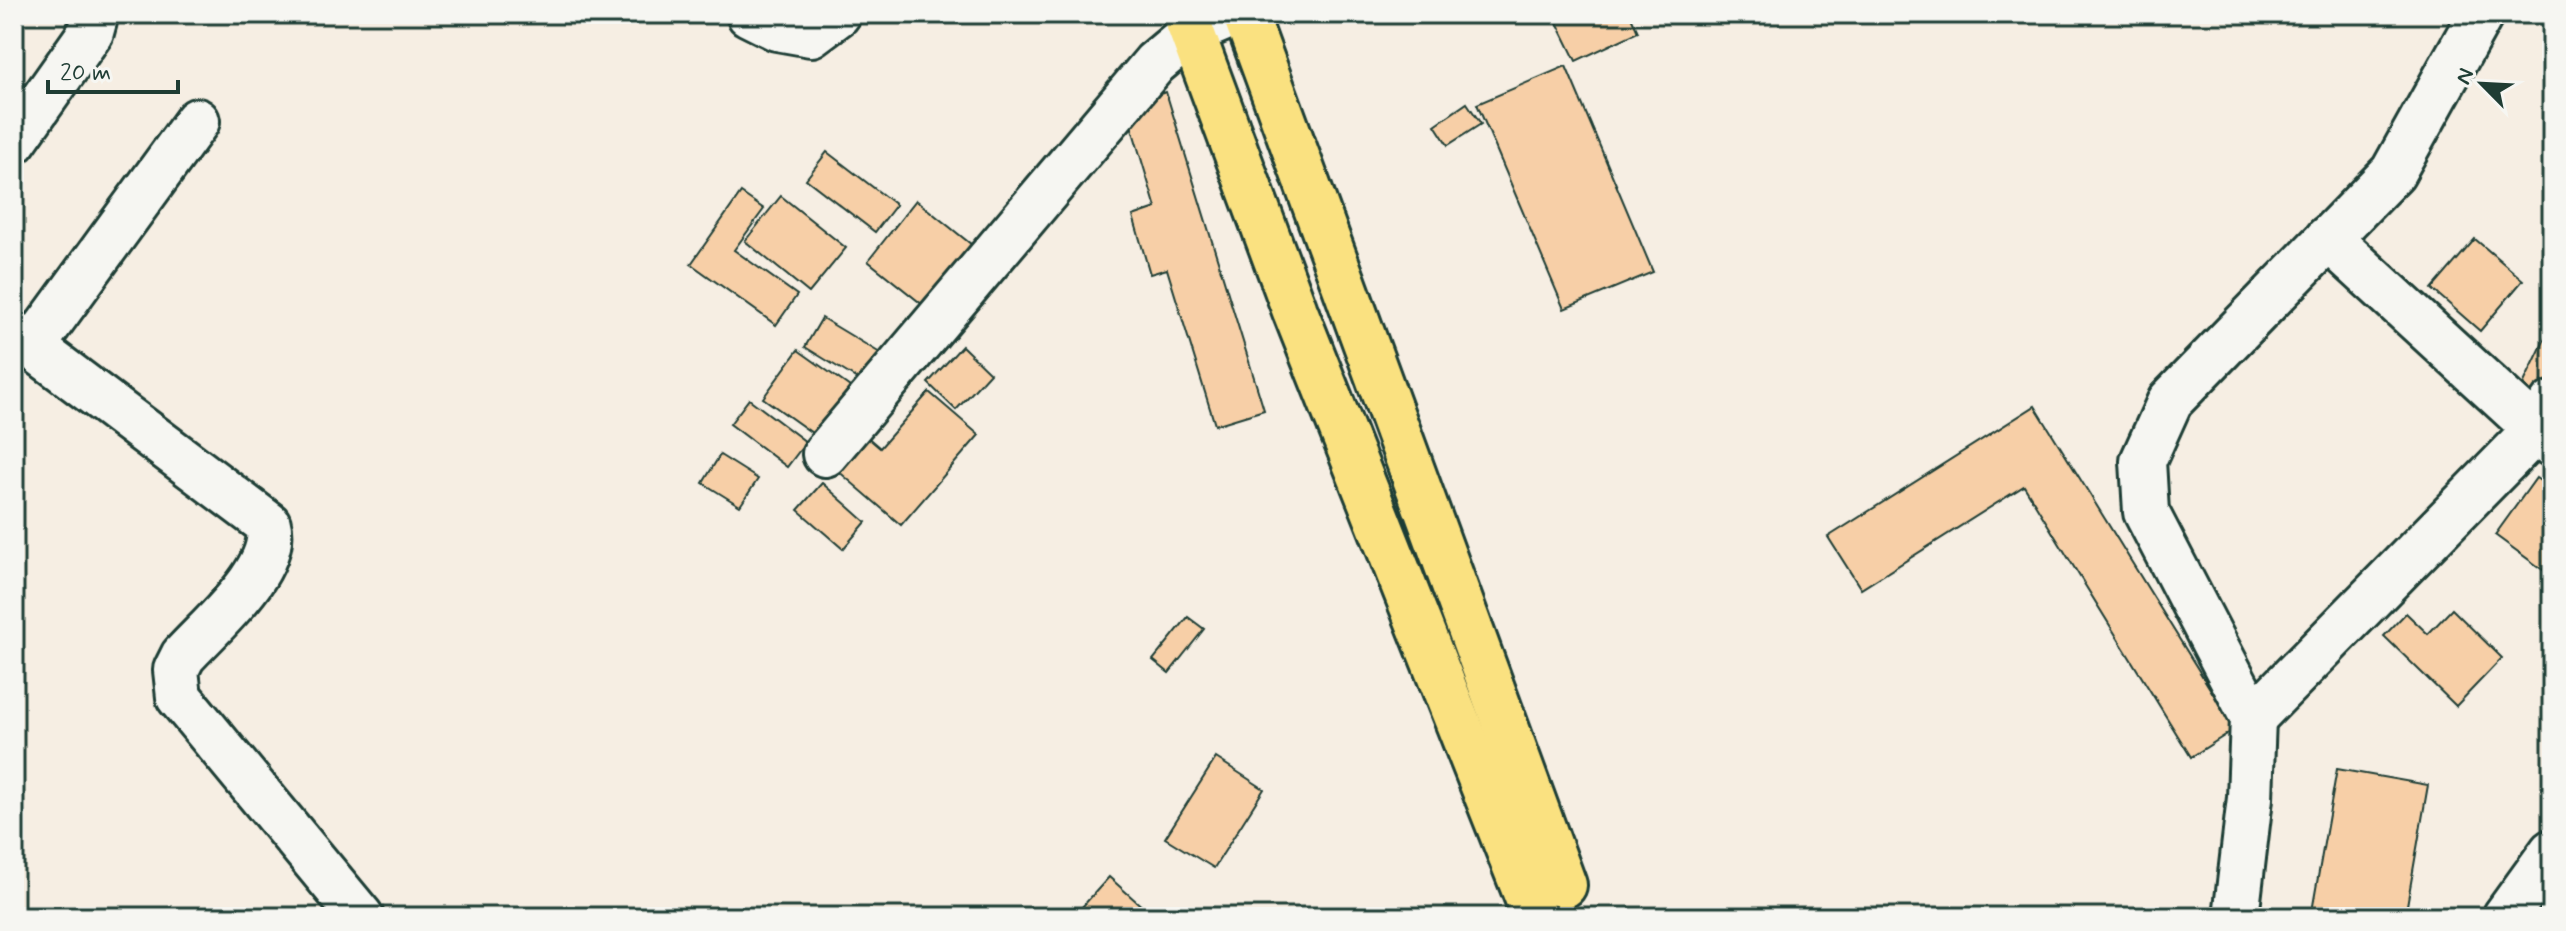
<svg xmlns="http://www.w3.org/2000/svg" width="2566" height="931" viewBox="0 0 2566 931" font-family="Mynerve,sans-serif">
<rect width="100%" height="100%" fill="#f6eee3"/>
<filter id="ink" filterUnits="userSpaceOnUse"><feTurbulence type="fractalNoise" baseFrequency=".0125" numOctaves="2"/><feDisplacementMap in="SourceGraphic" scale="16" xChannelSelector="R" yChannelSelector="G"/><feConvolveMatrix kernelMatrix="1 2 1 2 8 2 1 2 1" color-interpolation-filters="sRGB"/></filter>
<g filter="url(#ink)">
<g fill="#f7cfa7" stroke="#1f3d34" stroke-width="2">
<path d="M1553,14H1630L1638,32L1576,61Z"/>
<path d="M1566,66L1653,272L1564,309L1477,104Z"/>
<path d="M1166,92L1264,410L1215,425L1167,269L1150,274L1133,216L1156,208L1125,105Z"/>
<path d="M1467,103L1481,124L1448,145L1435,125Z"/>
<path d="M827,152L896,205L875,232L806,179Z"/>
<path d="M741,193L764,209L734,250L797,295L776,325L691,264Z"/>
<path d="M781,196L846,248L809,293L745,241Z"/>
<path d="M916,200L972,245L923,305L868,261Z"/>
<path d="M2475,239L2523,280L2480,331L2432,289Z"/>
<path d="M822,318L880,353L862,382L805,347Z"/>
<path d="M2552,324V387L2545,400L2521,389Z"/>
<path d="M962,346L990,373L956,410L928,383Z"/>
<path d="M798,350L850,387L815,435L763,398Z"/>
<path d="M929,392L979,435L901,525L837,470L866,436L880,448Z"/>
<path d="M749,399L806,442L787,467L730,424Z"/>
<path d="M2035,406L2235,729L2191,757L2024,486L1861,589L1828,537Z"/>
<path d="M720,455L758,479L740,506L703,483Z"/>
<path d="M2536,478L2552,489V557L2543,570L2495,535Z"/>
<path d="M822,483L866,522L843,549L798,510Z"/>
<path d="M2452,609L2502,658L2456,706L2384,636L2406,613L2428,634Z"/>
<path d="M1188,617L1204,629L1169,673L1153,660Z"/>
<path d="M1216,758L1264,789L1214,868L1165,838Z"/>
<path d="M2337,769L2428,785L2405,917H2311Z"/>
<path d="M1109,877L1154,917H1073Z"/>
</g>
<g fill="none" stroke-linecap="round" stroke-linejoin="round">
<defs>
<g id="minor">
<path d="M749,14L777,28L811,34L838,14"/>
<path d="M14,141L91,32L94,21L91,14"/>
<path d="M2328,238L2552,444"/>
<path d="M14,333L268,524C280,568 211,625 183,656L176,670L179,697L361,917"/>
<path d="M33,346L197,121"/>
<path d="M825,454L1155,63L1192,32L1234,14"/>
<path d="M2253,718L2535,431L2552,404"/>
<path d="M2236,917L2250,798L2253,718L2146,512L2143,461L2170,401L2393,172L2481,14"/>
<path d="M2505,917L2552,852"/>
</g>
<g id="major">
<path d="M1185,14L1295,311L1535,917"/>
<path d="M1245,14L1564,885"/>
</g>
</defs>
<use href="#minor" stroke="#1f3d34" stroke-width="50"/>
<use href="#major" stroke="#1f3d34" stroke-width="50"/>
<use href="#minor" stroke="#f6f6f2" stroke-width="44"/>
<use href="#major" stroke="#fae180" stroke-width="44"/>
</g>
</g>
<rect width="2566" height="931" fill="none" stroke="#f6f6f2" stroke-width="48"/>
<rect x="24" y="24" width="2518" height="883" fill="none" stroke="#1f3d34" stroke-width="3" filter="url(#ink)"/>
<g transform="translate(2482 84) rotate(294)" stroke="#f6f6f2" stroke-width="6" paint-order="stroke">
<path d="M0-6L14 30L0 20L-14 30Z" fill="#1f3d34"/>
<text y="-12" font-size="22" font-weight="bold" text-anchor="middle" fill="#1f3d34">N</text>
</g>
<path d="M48 80v12h130v-12" fill="none" stroke="#1f3d34" stroke-width="4"/>
<text x="60" y="80" font-size="24" fill="#1f3d34" stroke="#f6f6f2" stroke-width="6" paint-order="stroke">20 m</text>
</svg>
